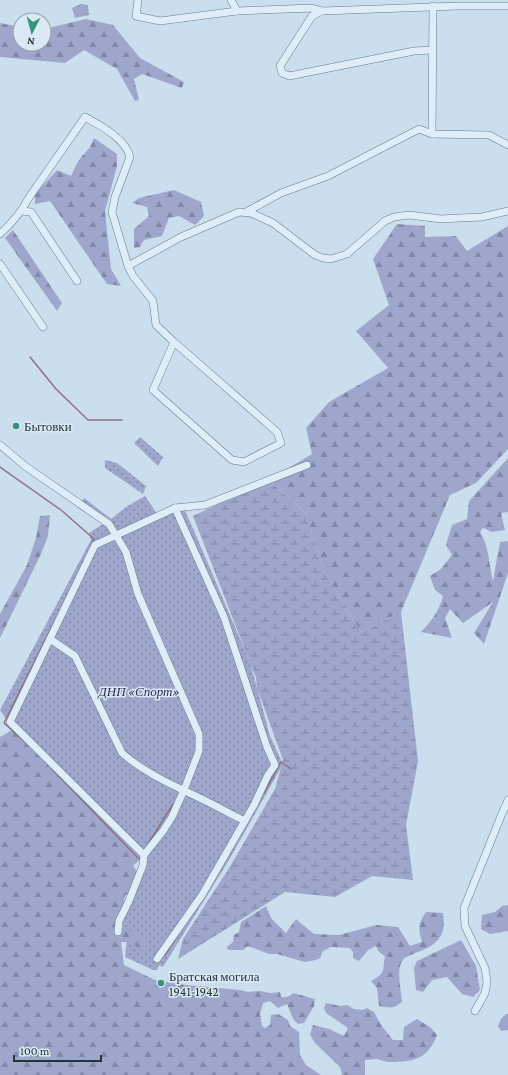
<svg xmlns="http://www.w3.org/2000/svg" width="508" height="1075" viewBox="0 0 508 1075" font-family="'Crimson Pro',serif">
<defs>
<pattern id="grass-dots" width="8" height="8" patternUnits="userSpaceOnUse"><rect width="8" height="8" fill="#9fa6cb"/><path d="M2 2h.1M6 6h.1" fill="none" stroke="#8188a6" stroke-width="1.8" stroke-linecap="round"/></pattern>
<pattern id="forest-firs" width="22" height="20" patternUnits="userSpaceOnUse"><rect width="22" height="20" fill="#9fa6cb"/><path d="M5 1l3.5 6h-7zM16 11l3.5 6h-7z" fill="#8188a6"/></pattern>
<pattern id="wetland-marsh" width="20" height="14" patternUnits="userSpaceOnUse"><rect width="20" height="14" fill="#9fa6cb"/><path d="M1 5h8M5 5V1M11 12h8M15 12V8" fill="none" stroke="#8188a6"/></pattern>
<pattern id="park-tufts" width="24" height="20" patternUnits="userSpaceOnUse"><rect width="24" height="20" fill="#9fa6cb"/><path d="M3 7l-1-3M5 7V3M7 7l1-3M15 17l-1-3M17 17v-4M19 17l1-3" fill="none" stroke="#8188a6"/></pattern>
</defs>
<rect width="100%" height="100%" fill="#cbdeed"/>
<g fill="url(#grass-dots)">
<path d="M140,437L163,457L158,466L134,443Z"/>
<path d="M105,460L117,463L146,486L143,494L105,468Z"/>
<path d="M145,496L158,515L188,510L185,511L192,526L250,662L270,736L283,764L229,860L163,967L159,965L157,970H153L125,957L127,938L122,932L123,925L120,923L146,854L14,731L0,710L91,540L89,533L103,524L78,508L84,498L111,519L126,507Z"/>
</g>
<g fill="url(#forest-firs)">
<path d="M86,19L113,25L140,58L184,82L182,88L142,74L134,79L139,100L135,101L117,69L84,50L65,63L0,57V23L20,27V44H44V29Z"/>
<path d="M94,138L117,154V166L105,211L111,269L121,286L107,284L50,201L35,204V194L57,170L71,176C74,170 77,162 82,156C89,149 90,148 94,138Z"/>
<path d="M174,190L201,202L204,216L195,225L179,216L169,218L162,236L144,240L140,247L134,248V229L149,216L147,207L132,203L139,198Z"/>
<path d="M397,224L425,226V237L456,236L467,251L508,226V449L476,483L450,495L401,612L361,632L323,569L306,514L269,480L312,454L306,428L329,402L388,368L356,331L389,305L373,259Z"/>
<path d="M13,230L62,303L57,311L5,238Z"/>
<path d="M508,458V512L501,513L505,530L492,532L483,528L480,532C489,546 489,565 493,581L500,542L508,541V573L484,644L474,633L493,602L463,623L450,609L445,618L452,638L421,632C431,621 439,612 443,596L435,590L430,576L441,569L452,555L446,545L452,525L467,519L469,501Z"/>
<path d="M50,515L48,536L41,554L0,638V614L27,565L36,538L40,516Z"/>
<path d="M12,730L143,856L133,866L142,878L125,896L120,926L149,939L144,952L130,942H121L124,965L155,980L186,985L240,990L248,992L260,991L270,993L280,992L281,997C287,998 289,997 293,993L315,999L314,1006L304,1023L298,1024L293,1019L287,1004L278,1008L270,1001L263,1003L260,1014L262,1026L265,1028L270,1025L271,1015L278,1014L288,1020L290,1026L299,1032L300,1055L306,1065L321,1075H0V737Z"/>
<path d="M508,905V931L490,934L481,929L482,915L495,912L502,906Z"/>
<path d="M266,906L271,918L286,933L296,919L314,934L339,935L376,925L398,927L410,946L422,942C418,928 418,924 426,912L443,913C447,939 435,946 413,954C408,956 404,957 401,963C397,971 401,991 402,1001C395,1009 390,1008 379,1006L377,988L371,981C387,972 382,971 385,956L379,952L376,946L368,950L359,961L353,958V952L350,948L331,947L323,951L320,958L316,960L305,962L277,954H269L248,946L243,950H229L226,948L233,942L234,935L239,932L241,922Z"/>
<path d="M461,940L476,966L480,990L473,997L462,994L447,977L432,980L423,992L416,990L414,968L417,961Z"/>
<path d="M326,1003L340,1006L347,1005L354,1009L362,1010L367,1008L374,1012L381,1025L393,1040H403L404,1027L417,1019L430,1027L437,1035C428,1059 414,1062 390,1062C386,1062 382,1060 377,1059C373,1059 369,1060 365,1060V1075H342L340,1067L315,1043L310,1035L313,1025L329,1029L344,1036L348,1028L326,1013L324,1008Z"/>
<path d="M506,1014H508V1030L501,1031L498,1026L501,1019Z"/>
</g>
<path fill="url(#wetland-marsh)" d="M269,480L306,514L323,569L361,632L401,612L418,761L406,825L413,880L372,876L335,897L285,892L178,959L183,939L231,865L275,789L283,760L257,688L256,678L193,516Z"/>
<path fill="url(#park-tufts)" d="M81,4L88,5L89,15L75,18L72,8Z"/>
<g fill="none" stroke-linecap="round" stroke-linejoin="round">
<g stroke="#907282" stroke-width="1.5">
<path d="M30,357L56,389L88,420H122"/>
<path d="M0,467L61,510L94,539L91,545"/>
<path d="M27,744L4,723L55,620"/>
<path d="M51,768L139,859"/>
<path d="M264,793L281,762L291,769"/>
<path d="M148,844L173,804"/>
<path d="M165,955L176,938"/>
</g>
<defs>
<g id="street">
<path d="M138,0L136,16L160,21L237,11"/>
<path d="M231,0L237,11L312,8L322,11L457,6H508"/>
<path d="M322,11L312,16L280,66L282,73L289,76L414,51L432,50"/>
<path d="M432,134L433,6"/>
<path d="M22,211L31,212L77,281"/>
<path d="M246,212L281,193L328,176L419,129L432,134L489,135L508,145"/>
<path d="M0,234C12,223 21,213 28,199L85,117C101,126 125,138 130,157L115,197L112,212L128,266L181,237L239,212L251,213L273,223L315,255L323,258L331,259L347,254L385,221L394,217L409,215L441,219L459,218L482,217L508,211"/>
<path d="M0,264L43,327"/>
<path d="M128,266L133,276L153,301L156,325L174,342L277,432L281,443L244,462L232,460L153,390L174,342"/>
<path d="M0,445L25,466L109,524L126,552L138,594L199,734V751L184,790L172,817L163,831L144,855L143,865L129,901L119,921L118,932"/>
<path d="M50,639L75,656L122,753C140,769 163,781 185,791C205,800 225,811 245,821"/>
<path d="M144,855L10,722L95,545L175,508L205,505L307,465"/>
<path d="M157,959L202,895L254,805L268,775L275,765L267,747L224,617L175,508"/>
<path d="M475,1011L485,993L487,982L485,968L465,926L464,908L501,816L508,800"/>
</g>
</defs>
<use href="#street" stroke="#607e89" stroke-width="8"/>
<use href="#street" stroke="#deedf7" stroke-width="7"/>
</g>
<g fill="#349479" stroke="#dae9f4" stroke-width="1.5">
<circle cx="16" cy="426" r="4"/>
<circle cx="161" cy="983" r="4"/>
</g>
<g text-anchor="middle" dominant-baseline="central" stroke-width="3" stroke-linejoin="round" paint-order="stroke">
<g font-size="13" fill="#22353a" stroke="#dae9f4" text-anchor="start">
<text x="24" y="426">Бытовки</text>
<text x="169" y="976">Братская могила<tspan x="169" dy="15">1941-1942</tspan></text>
</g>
<g font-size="13" font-style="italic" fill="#2a2b55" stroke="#dae9f4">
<text x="139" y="691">ДНП «Спорт»</text>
</g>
</g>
<g transform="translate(32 32) rotate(186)"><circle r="19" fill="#dae9f4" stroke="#90a1aa"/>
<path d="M0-3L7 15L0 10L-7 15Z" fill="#349479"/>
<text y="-6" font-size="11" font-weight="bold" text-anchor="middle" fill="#22353a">N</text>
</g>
<path d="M14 1055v6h87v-6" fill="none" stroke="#22353a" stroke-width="2"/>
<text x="20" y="1055" font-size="12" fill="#22353a" stroke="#dae9f4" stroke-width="3" paint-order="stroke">100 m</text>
</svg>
